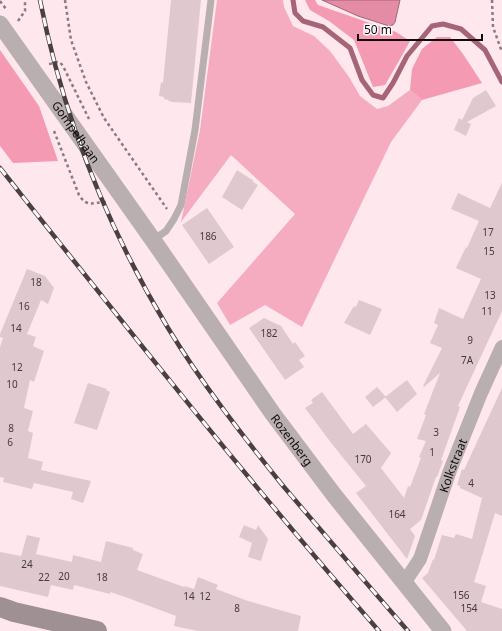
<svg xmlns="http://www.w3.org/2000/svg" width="502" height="631" viewBox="0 0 502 631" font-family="'Noto Sans',sans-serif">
<rect width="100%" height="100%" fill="#fee8ed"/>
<path fill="#f5acc0" d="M217,0H283L284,7L293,26L314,36L330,51L349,77L360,96L377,109L388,106L410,90L422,100L391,142L302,327L265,305L230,325L217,303L295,214L231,155L181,222L200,130Z"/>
<g fill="#f49ab3">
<path d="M305,0H315L318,5L396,32L410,41L400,59L385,85L373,87L354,40L329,21L310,10Z"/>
<path d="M437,37H450L463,54L482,83L422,100L410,90L412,69L422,49Z"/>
<path d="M0,50L39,106L58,161L13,163L0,146Z"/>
</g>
<path fill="#e48ca5" stroke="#a56577" d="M322,0H400L395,22L393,25L389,26L358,16Z"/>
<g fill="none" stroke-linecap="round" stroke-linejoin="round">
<path stroke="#a56577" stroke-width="5" d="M293,0L295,13L303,21L323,27L350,48L362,80L373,95L383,98L393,83L407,56L432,26L443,24L461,29L485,50L502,82"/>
</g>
<g fill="#dfc9ce">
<path d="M171,0H201L191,103L173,102L168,101L169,100L164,99V97L159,96L161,82L163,83Z"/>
<path d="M486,90L496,106L467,122L471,124L466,136L454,130L459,118L462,120L473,98Z"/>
<path d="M237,170L254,181L253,182L258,185L242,210L222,197Z"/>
<path d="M502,183V311L458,406L460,407L441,460L443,461L437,477H436L421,520L410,529L415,536L407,559L356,493L366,486L332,444L305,408L313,403L311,400L322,392L353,434L366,424L391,453L381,468L404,498L408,486L410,487L421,458L419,457L426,441L417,439L426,415L424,414L440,373L424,387L423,386L442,348L430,343L438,325L434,323L439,308L463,319L481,279L456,268L466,247L467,248L479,221L451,209L458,193L490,208Z"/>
<path d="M207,208L234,247L209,264L182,225Z"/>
<path d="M27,269L45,276L54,288L48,304L41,300L27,334L36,337L33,346L44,351L34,382L30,380L24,408L33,411L28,431L33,433L28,458L43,462L41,470L91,481L83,503L71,499L73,492L34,483L32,489L3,482L4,478L0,477V347L3,338L0,337V334Z"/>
<path d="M359,300L382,309L370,335L344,323L354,306L356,307Z"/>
<path d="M264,318L281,326L293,344L295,342L305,356L299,360L304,367L285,380L249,328Z"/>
<path d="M407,380L417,394L397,412L385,397Z"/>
<path d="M88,383L107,389L106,390L110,392L97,430L74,423Z"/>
<path d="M377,387L386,397L373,407L365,397Z"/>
<path d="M502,388V516L495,513L474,582L486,586L481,602L502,609V631H467L422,578L428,573L433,559L434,560L442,535L454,538L456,534L472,539L482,498L460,488V486L457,485L462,469L464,470Z"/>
<path d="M244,525L256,530L258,525L268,539L261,561L248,557L252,543L239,537Z"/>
<path d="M27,535L40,538L36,554L72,562L73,555L101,562L106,541L133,548V550L143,554L137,570L184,587L185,586L194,589L198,577L218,585L216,589L248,601L301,616L298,631H198L174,626L176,616L128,598L110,592V594L74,585L73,590L51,585L48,597L0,586V552L21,556Z"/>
</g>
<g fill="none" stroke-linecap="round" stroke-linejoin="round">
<g stroke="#897b7e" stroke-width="2.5" stroke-dasharray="3 3" stroke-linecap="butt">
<path d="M65,0L71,40L86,82L104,118L167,209"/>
<path d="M492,0L493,27L502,52"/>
<path d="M0,1L6,9"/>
<path d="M18,21L25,11V0"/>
<path d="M49,64C56,63 58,59 63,66L89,119"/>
<path d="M54,131L79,195C87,208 93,202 106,202"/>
</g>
<path stroke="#b9afb1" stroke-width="7" d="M153,240L166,231L174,219L181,205L195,130L211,0"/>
<path stroke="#b9afb1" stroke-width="14" id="s1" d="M404,583L420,559L449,473L481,393L502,347"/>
<path stroke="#b9afb1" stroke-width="17" id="s2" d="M0,24L153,240L273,414L334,495L443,631"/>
<path stroke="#9e9093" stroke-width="20" d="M0,607L14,612L97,631"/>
<defs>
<g id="rail">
<path d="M40,0C63,116 107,227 168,328C202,384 243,436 284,487C325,535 366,583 408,631"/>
<path d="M0,168C124,324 248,481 379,631"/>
</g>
</defs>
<use href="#rail" stroke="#4a3f42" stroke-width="4.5"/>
<use href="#rail" stroke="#fffafb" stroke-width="3" stroke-dasharray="9" stroke-linecap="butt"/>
</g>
<g text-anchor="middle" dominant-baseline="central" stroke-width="4" stroke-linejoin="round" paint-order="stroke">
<g font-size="10" fill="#453a3d">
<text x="488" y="232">17</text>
<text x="208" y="236">186</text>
<text x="489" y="251">15</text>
<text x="36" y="282">18</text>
<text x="490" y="295">13</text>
<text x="24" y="306">16</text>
<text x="487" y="311">11</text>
<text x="16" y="328">14</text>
<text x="269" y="333">182</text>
<text x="470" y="340">9</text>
<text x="467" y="360">7A</text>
<text x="17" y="367">12</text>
<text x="12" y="384">10</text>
<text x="11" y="428">8</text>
<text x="436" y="432">3</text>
<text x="10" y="442">6</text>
<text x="432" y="452">1</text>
<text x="363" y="459">170</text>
<text x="471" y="483">4</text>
<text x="397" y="514">164</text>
<text x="27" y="564">24</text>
<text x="64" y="576">20</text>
<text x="44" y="577">22</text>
<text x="102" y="577">18</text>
<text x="461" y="595">156</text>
<text x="189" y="596">14</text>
<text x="205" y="596">12</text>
<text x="237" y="608">8</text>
<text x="469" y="608">154</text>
</g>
<g font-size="12" fill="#120b0d" stroke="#fffafb">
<text stroke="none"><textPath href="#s2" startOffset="132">Gompelbaan</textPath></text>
<text stroke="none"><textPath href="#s2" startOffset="508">Rozenberg</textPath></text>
<text stroke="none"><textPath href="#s1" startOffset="128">Kolkstraat</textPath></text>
</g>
</g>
<path d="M358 34v6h124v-6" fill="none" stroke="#120b0d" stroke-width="2"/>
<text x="364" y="34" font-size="12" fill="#120b0d" stroke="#fffafb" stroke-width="3" paint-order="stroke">50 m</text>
</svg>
